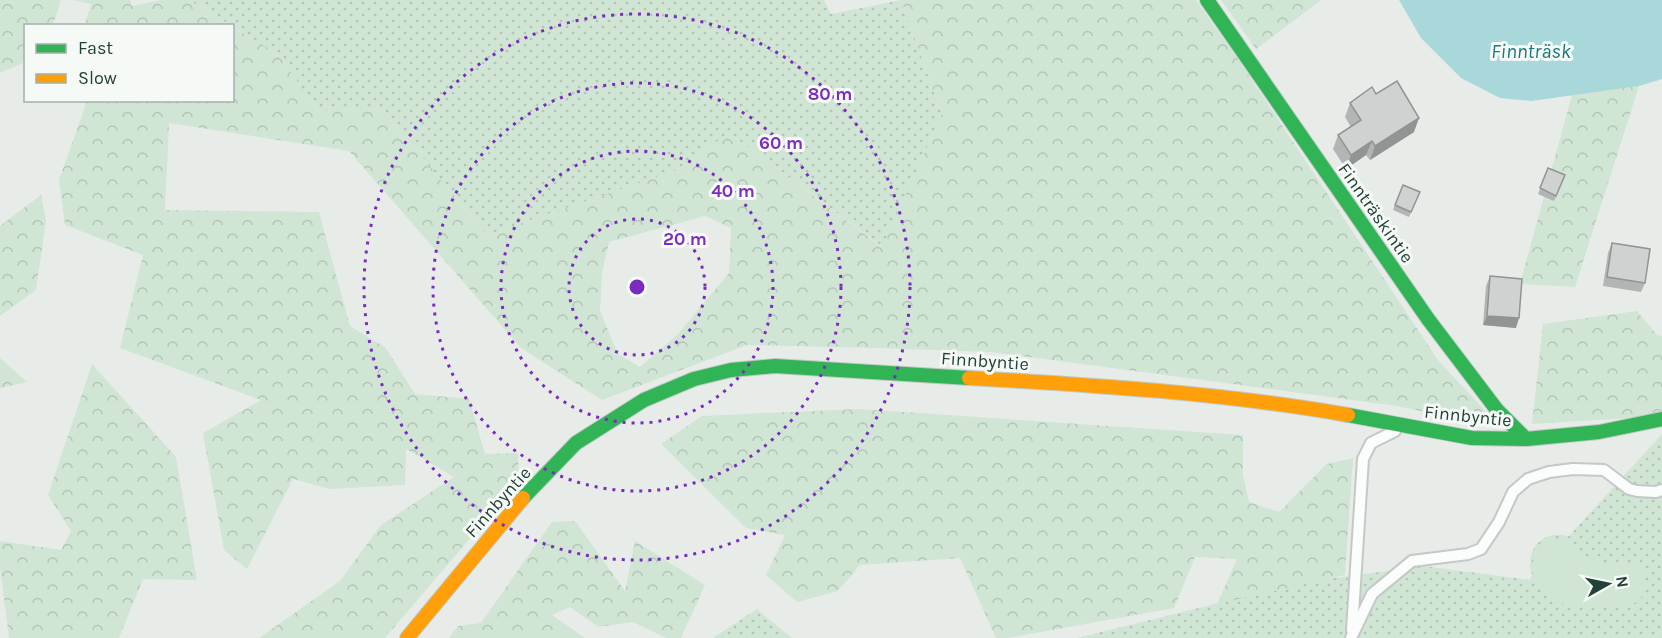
<svg xmlns="http://www.w3.org/2000/svg" width="1662" height="638" viewBox="0 0 1662 638" font-family="Karla,sans-serif">
<defs>
<pattern id="grass-dots" width="8" height="8" patternUnits="userSpaceOnUse" patternTransform="scale(1.5)"><rect width="8" height="8" fill="#d0e5d4"/><path d="M2 2h.1M6 6h.1" fill="none" stroke="#b2c6b7" stroke-width="1.8" stroke-linecap="round"/></pattern>
<pattern id="forest-crowns" width="20" height="18" patternUnits="userSpaceOnUse" patternTransform="scale(1.5)"><rect width="20" height="18" fill="#d0e5d4"/><path d="M2 6a3 3 0 1 1 6 0M12 15a3 3 0 1 1 6 0" fill="none" stroke="#b2c6b7"/></pattern>
</defs>
<rect width="100%" height="100%" fill="#e7ece9"/>
<g fill="url(#grass-dots)">
<path d="M189,0H824L831,14L901,0L942,114L883,247L729,133L677,170L487,235L381,108L318,111L278,54Z"/>
<path d="M1662,434V638H1077L1305,582L1424,566L1529,580L1532,576C1526,558 1534,538 1554,535C1560,535 1563,534 1568,537Z"/>
<path d="M757,609L792,638H713Z"/>
</g>
<g fill="url(#forest-crowns)" fill-rule="evenodd">
<path d="M0,0H61L53,25L26,26L25,62L0,73Z"/>
<path d="M72,0H130L132,6L162,0H189L230,25H85L91,4Z"/>
<path d="M901,0H1196L1238,59L1438,360L1490,416L1478,423L1397,406L991,352L875,348L747,345L602,400L521,348L349,151L169,123L165,210L319,212L350,326L385,347L415,394L469,399L485,454L518,453L519,481L385,638H259L340,581L381,525L454,477L406,449L405,485L330,489L293,479L247,569L224,550L203,433L261,400L120,348L143,255L65,225L59,180L87,101L232,100L233,27L278,54L318,111L381,108L487,235L677,170L729,133L882,247L942,114ZM705,216L731,228L729,273L678,334L640,367L618,354L600,311L602,273L609,242Z"/>
<path d="M1221,0H1321L1256,49Z"/>
<path d="M1639,86L1575,287L1520,284L1572,95Z"/>
<path d="M41,195L46,221L36,290L0,316V226Z"/>
<path d="M1637,311L1657,335L1662,336V416L1532,424L1543,324Z"/>
<path d="M0,358L27,382L0,388Z"/>
<path d="M92,364L176,457L197,580L143,579L119,638H9L0,568V541L61,550L71,531L48,495Z"/>
<path d="M859,409L1243,435V475L1249,502L1279,512L1327,464L1353,458L1345,575L1217,604L1237,559L1195,557L1174,608L1008,638H996L960,558L860,565L838,591L797,602L766,575L785,535L746,528L661,444L702,416Z"/>
<path d="M575,521L625,591L635,541L705,585L681,638H666L633,622L598,627L570,607L552,615L585,638H449L458,626L481,623L552,522Z"/>
</g>
<path fill="#d0e5d4" d="M1557,538C1573,545 1587,559 1603,563C1617,565 1629,560 1641,566C1657,611 1619,611 1586,606C1578,605 1566,606 1559,602C1526,587 1521,554 1557,538Z"/>
<path fill="#a8d8da" d="M1399,0H1662V79L1639,86L1531,101L1500,98L1461,78L1421,38Z"/>
<g fill="none" stroke-linecap="round" stroke-linejoin="round">
<defs>
<g id="lane">
<path d="M1352,630L1363,459L1371,443L1395,431"/>
<path d="M1351,638L1372,594L1412,561L1468,554L1481,549L1499,522L1513,492L1528,479L1549,472L1573,469L1604,470L1629,489L1637,491L1656,492L1662,490"/>
</g>
<g id="fast">
<path d="M1207,0L1428,319L1497,410L1526,439"/>
<path d="M1348,415L1472,438L1526,439L1599,432L1662,419"/>
<path d="M523,498L576,443L644,400L694,379L731,370L775,366L969,378"/>
</g>
<g id="slow">
<path d="M969,378C1095,385 1223,393 1348,415"/>
<path d="M407,638L523,498"/>
</g>
</defs>
<use href="#lane" stroke="#c4c9c6" stroke-width="14"/>
<use href="#fast" stroke="#c2cac6" stroke-width="16"/>
<use href="#slow" stroke="#c2cac6" stroke-width="16"/>
<use href="#lane" stroke="#fbfcfc" stroke-width="10"/>
<use href="#fast" stroke="#30b455" stroke-width="14"/>
<use href="#slow" stroke="#ff9f0a" stroke-width="14"/>
</g>
<g fill="#b1b5b4">
<path d="M1376,94L1414,132L1370,160L1366,155L1346,169L1333,149L1338,135L1351,127L1345,117L1350,103Z"/>
<path d="M1548,168L1565,175L1554,201L1538,194Z"/>
<path d="M1403,185L1420,192L1409,217L1393,210Z"/>
<path d="M1612,243L1645,283L1641,292L1603,286L1608,253Z"/>
<path d="M1490,276L1516,328L1483,325L1486,286Z"/>
</g>
<g fill="#909492">
<path d="M1419,118L1414,132L1370,160L1375,146Z"/>
<path d="M1372,141L1366,155L1346,169L1351,155Z"/>
<path d="M1487,316L1519,318L1516,328L1483,325Z"/>
</g>
<g fill="#ced3d1" stroke="#909492" stroke-width="1.5">
<path d="M1397,81L1419,118L1375,146L1372,141L1351,155L1338,135L1361,120L1350,103L1372,87L1376,94Z"/>
<path d="M1548,168L1565,175L1556,196L1540,188Z"/>
<path d="M1403,185L1420,192L1411,212L1395,205Z"/>
<path d="M1612,243L1650,249L1645,283L1607,277Z"/>
<path d="M1490,276L1522,279L1519,318L1487,316Z"/>
</g>
<g fill="none" stroke="#7b2cbf" stroke-width="3" stroke-dasharray="3 6">
<circle cx="637" cy="287" r="68"/>
<circle cx="637" cy="287" r="136"/>
<circle cx="637" cy="287" r="204"/>
<circle cx="637" cy="287" r="273"/>
</g>
<g text-anchor="middle" dominant-baseline="central" stroke-width="6" stroke-linejoin="round" paint-order="stroke">
<g font-size="18" fill="#234036" stroke="#f6faf7">
<text transform="translate(1376 213) rotate(55)">Finnträskintie</text>
<text transform="translate(985 361) rotate(4)">Finnbyntie</text>
<text transform="translate(1468 416) rotate(6)">Finnbyntie</text>
<text transform="translate(498 502) rotate(-48)">Finnbyntie</text>
</g>
<g font-size="20" font-style="italic" fill="#1c777d" stroke="#f6faf7">
<text x="1531" y="51">Finnträsk</text>
</g>
</g>
<circle cx="637" cy="287" r="9" fill="#7b2cbf" stroke="#f6faf7" stroke-width="3"/>
<g font-size="18" text-anchor="middle" font-weight="bold" fill="#7b2cbf" stroke="#f6faf7" stroke-width="6" stroke-linejoin="round" paint-order="stroke">
<text x="830" y="100">80 m</text>
<text x="781" y="149">60 m</text>
<text x="733" y="197">40 m</text>
<text x="685" y="245">20 m</text>
</g>
<rect x="24" y="24" width="210" height="78" fill="#f6faf7" stroke="#a2b0aa" stroke-width="1.5"/>
<rect x="36" y="44" width="30" height="9" fill="#30b455" stroke="#a2b0aa" stroke-width="1.5"/>
<text x="78" y="54" font-size="18" fill="#234036">Fast</text>
<rect x="36" y="74" width="30" height="9" fill="#ff9f0a" stroke="#a2b0aa" stroke-width="1.5"/>
<text x="78" y="84" font-size="18" fill="#234036">Slow</text>
<g transform="translate(1608 584) rotate(81)" stroke="#f6faf7" stroke-width="4.5" paint-order="stroke">
<path d="M0-4.5L10 22L0 15L-10 22Z" fill="#234036"/>
<text y="-9" font-size="16" font-weight="bold" text-anchor="middle" fill="#234036">N</text>
</g>
</svg>
